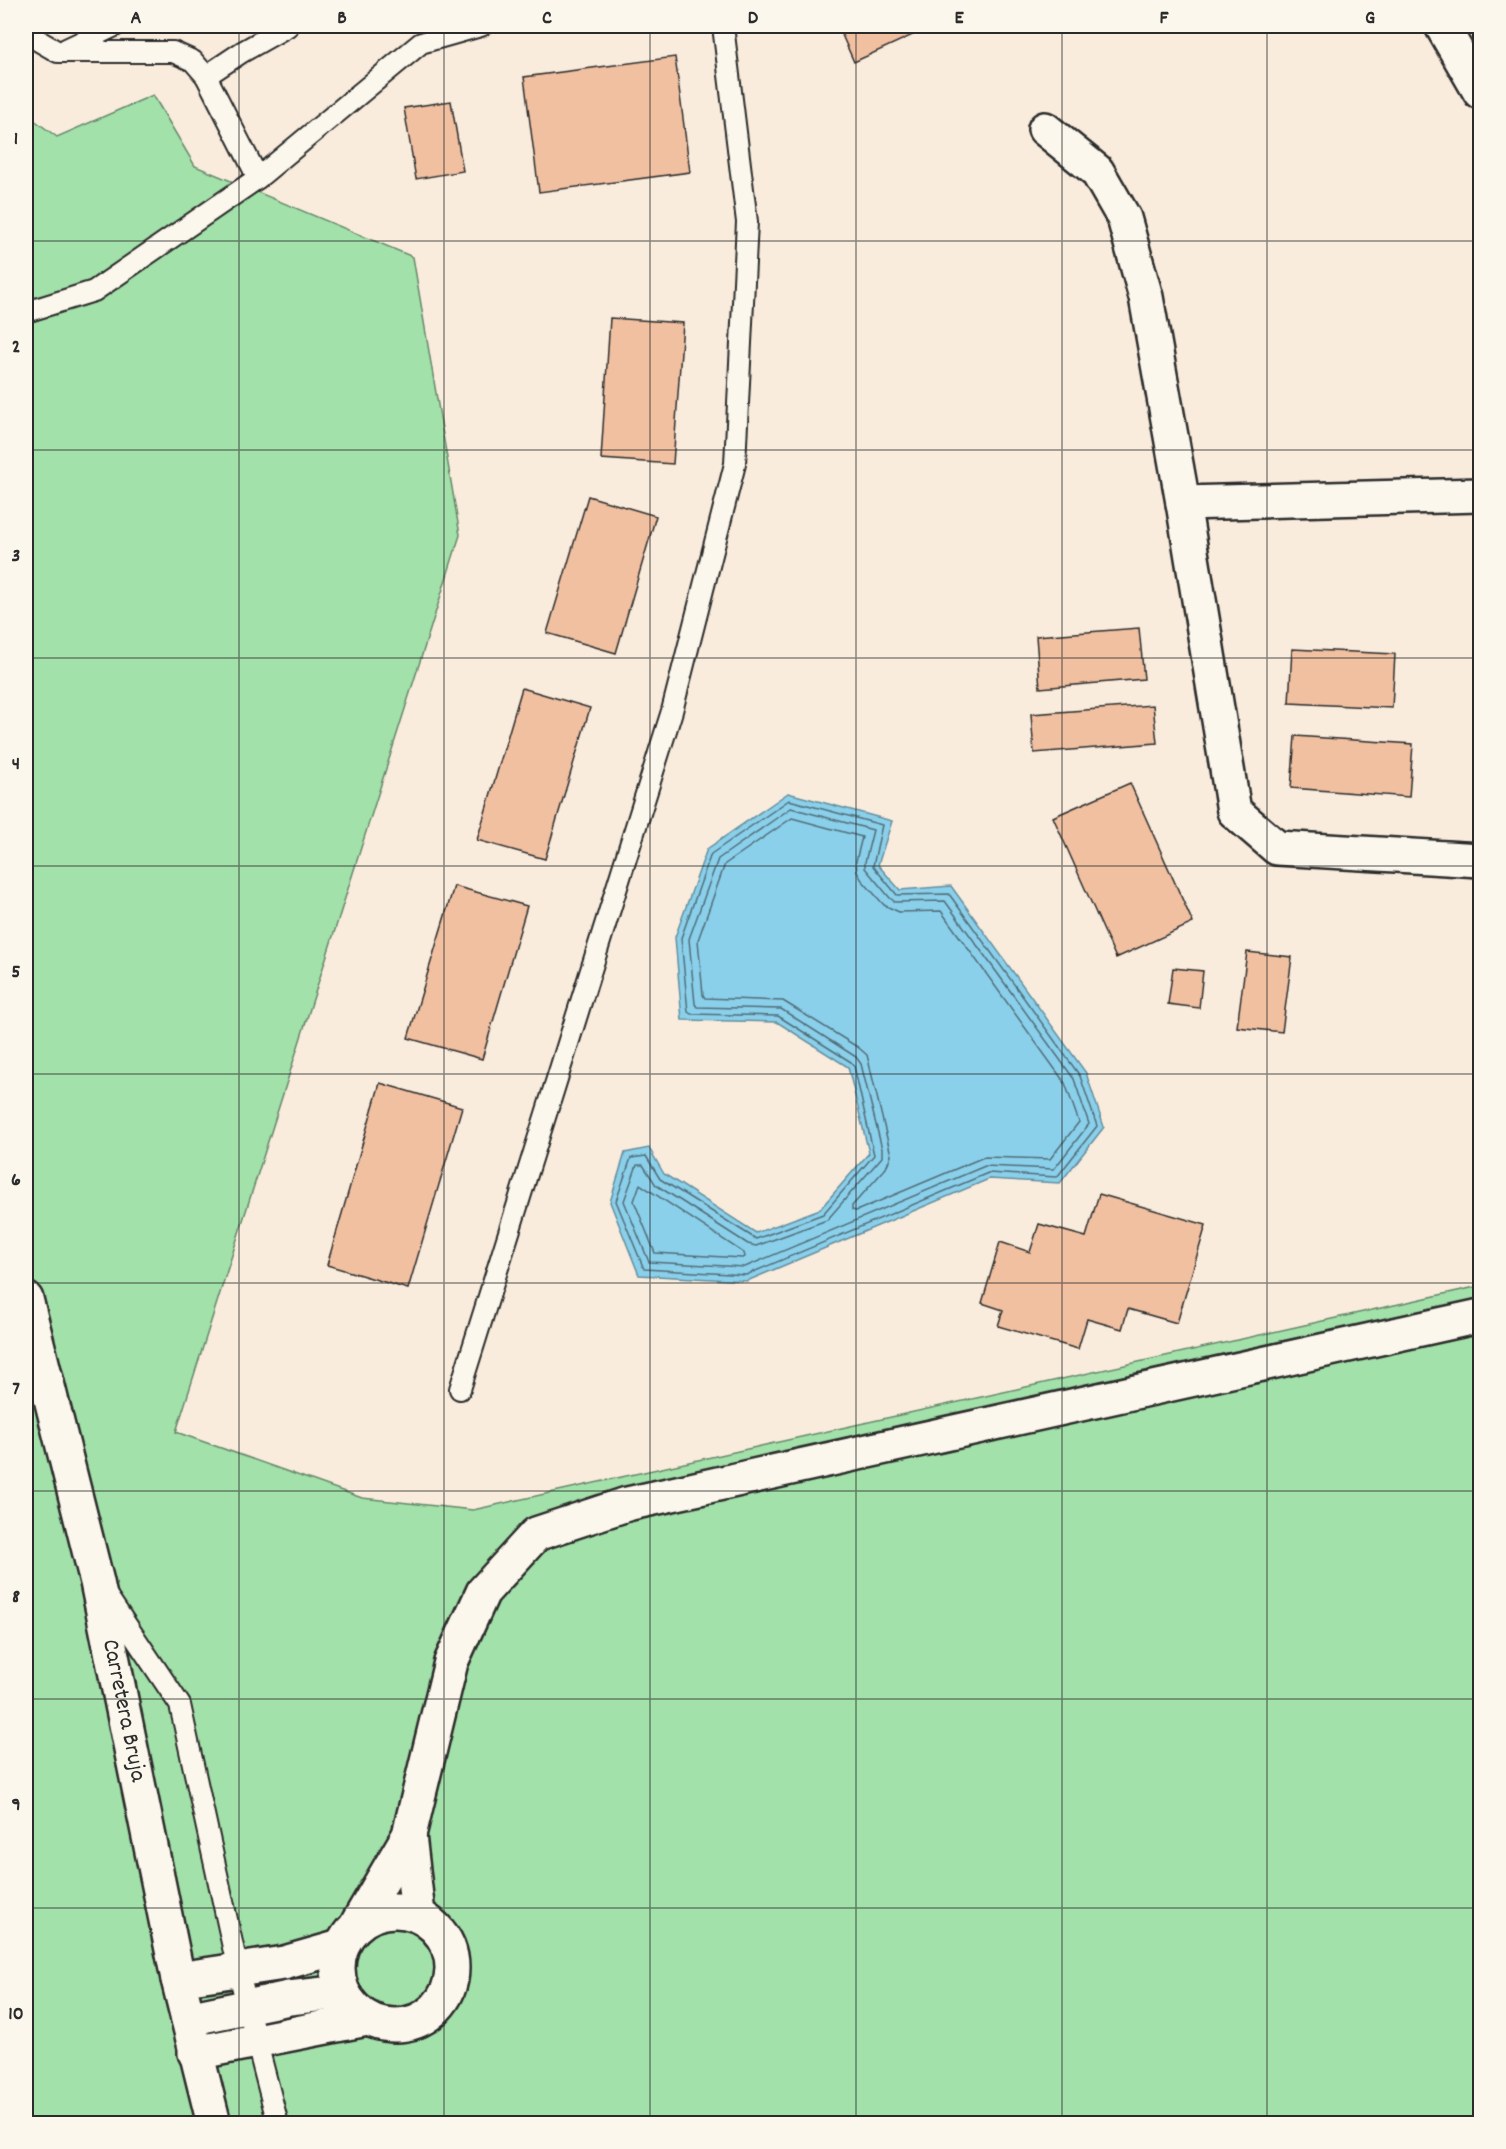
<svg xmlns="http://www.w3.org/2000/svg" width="1506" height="2149" viewBox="0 0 1506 2149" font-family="Dekko,sans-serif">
<rect width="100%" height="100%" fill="#f9ecdd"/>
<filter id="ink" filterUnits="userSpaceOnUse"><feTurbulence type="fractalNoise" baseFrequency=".0167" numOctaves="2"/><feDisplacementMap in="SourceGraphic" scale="12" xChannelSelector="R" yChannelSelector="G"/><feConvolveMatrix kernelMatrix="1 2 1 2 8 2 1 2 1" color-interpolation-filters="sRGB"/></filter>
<g filter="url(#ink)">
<path fill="#a2e1a9" stroke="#66866a" stroke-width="1.5" d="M153,95L195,166L413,257L460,535L176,1432L362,1498L473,1510L1480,1286V2123H26V114L57,137Z"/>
<path fill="#8ad0eb" stroke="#648e9e" stroke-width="1.5" d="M788,793L892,821L878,865L900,890L951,886L1086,1073L1104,1127L1060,1183L989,1179L747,1281L639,1275L610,1202L625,1153L649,1148L664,1174L756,1233L820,1209L869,1153L848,1067L777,1022L682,1020L675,937L707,849Z"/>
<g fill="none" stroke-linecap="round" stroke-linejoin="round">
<g stroke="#516d78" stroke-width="1.5">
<path d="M789,800L882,825L873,866L897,895L949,894L1080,1076L1097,1126L1057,1177L988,1173L746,1275L644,1269L616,1201L631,1158L646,1156L660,1179L756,1239L823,1214L874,1155L854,1066L851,1062L778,1016L691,1014L688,1012L681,938L711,854Z"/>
<path d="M791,808L873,830L865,862V868L890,898L895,902L945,901L1074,1079L1089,1124L1054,1169L985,1166L745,1267L649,1262L624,1201L637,1165H643L656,1185L748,1244L756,1246L827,1220L882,1157V1149L861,1064L856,1057L781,1009L697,1007L695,1004L689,939L718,859Z"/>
<path d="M792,818L862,837L856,861L857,871L861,879L884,905L899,912L941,911L1065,1083L1079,1122L1050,1159L984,1157L856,1211L852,1210V1206L886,1168L891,1155L867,1055L859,1048L783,1001L705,998L703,995L698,940L725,864Z"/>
<path d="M640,1184L744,1253L745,1257L742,1258L655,1253L634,1201Z"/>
</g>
</g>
<g fill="#f1c0a1" stroke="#2b2b2b" stroke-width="1.5">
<path d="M838,26H927L928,28L854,62Z"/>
<path d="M1278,26H1291L1281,31Z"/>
<path d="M675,57L690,172L539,192L524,77Z"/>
<path d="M451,101L463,171L416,179L404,108Z"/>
<path d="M610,318L683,323L673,464L601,459Z"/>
<path d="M588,496L656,516L616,653L547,633Z"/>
<path d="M1139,628L1144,679L1040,688L1036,636Z"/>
<path d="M1292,649L1395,654L1392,708L1289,703Z"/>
<path d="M522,688L590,708L545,859L477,840Z"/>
<path d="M1153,705L1157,743L1034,753L1031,714Z"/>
<path d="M1295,736L1413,744L1409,797L1291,788Z"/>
<path d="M1130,783L1193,923L1116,958L1053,817Z"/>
<path d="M454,886L527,906L482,1059L408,1038Z"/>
<path d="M1247,952L1292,957L1282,1032L1237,1027Z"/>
<path d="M1173,968L1203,971L1199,1008L1168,1004Z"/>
<path d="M380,1083L462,1107L408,1289L327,1265Z"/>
<path d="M1099,1194L1206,1225L1177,1323L1128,1309L1122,1329L1087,1319L1078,1349L998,1326L1003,1310L982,1303L1000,1242L1030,1252L1039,1224L1086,1237Z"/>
</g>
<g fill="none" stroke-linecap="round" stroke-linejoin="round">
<defs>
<g id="lane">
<path d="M30,26L39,41L58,52H173L193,61L206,76L258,178"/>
<path d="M66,49L115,26"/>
<path d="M206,76L242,52L288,26"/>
<path d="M26,312L94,291L258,178L421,43L481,26"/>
<path d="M460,1389L672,711L735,464L747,222L723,26"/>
<path d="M107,1596L180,1705L238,1970L278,2124"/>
</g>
<g id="street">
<path d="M1442,26L1480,92"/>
<path d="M1045,129L1097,171L1124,218L1146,297L1183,503L1234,811L1277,848L1480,860"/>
<path d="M1183,503L1480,495"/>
<path id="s1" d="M26,1299L97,1582L178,1979L214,2124"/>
<path d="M409,1835L418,1914"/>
<circle cx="395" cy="1968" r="57"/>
<path d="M358,1922L409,1835L451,1662L483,1592L536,1534L627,1504L1480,1316"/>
<path d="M178,1979L284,1963L340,1947"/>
<path d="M188,2019L289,1998L342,1992"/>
<path d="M195,2053L367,2019"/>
</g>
</defs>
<use href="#lane" stroke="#2b2b2b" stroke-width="24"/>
<use href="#street" stroke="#2b2b2b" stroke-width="38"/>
<use href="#lane" stroke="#fbf7ec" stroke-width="20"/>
<use href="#street" stroke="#fbf7ec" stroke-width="33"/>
</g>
</g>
<path fill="none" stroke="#2b2b2b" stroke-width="1.5" stroke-opacity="0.55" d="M239,26V2124M444,26V2124M650,26V2124M856,26V2124M1062,26V2124M1267,26V2124M26,241H1480M26,450H1480M26,658H1480M26,866H1480M26,1074H1480M26,1283H1480M26,1491H1480M26,1699H1480M26,1908H1480"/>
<g text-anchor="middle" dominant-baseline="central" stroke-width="4.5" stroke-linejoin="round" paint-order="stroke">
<g font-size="24" fill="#2b2b2b" stroke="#fbf7ec">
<text stroke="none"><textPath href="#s1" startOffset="423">Carretera Bruja</textPath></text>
</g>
</g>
<rect width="1506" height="2149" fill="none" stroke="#fbf7ec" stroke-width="66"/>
<rect x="33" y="33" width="1440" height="2083" fill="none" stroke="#2b2b2b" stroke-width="2"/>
<g font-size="20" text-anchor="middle" font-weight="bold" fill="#2b2b2b">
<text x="136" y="23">A</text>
<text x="342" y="23">B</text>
<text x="547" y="23">C</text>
<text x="753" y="23">D</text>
<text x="959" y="23">E</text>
<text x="1164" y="23">F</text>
<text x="1370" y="23">G</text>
<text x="16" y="144">1</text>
<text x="16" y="352">2</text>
<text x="16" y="561">3</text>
<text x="16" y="769">4</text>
<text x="16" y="977">5</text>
<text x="16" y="1185">6</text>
<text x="16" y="1394">7</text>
<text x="16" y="1602">8</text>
<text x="16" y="1810">9</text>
<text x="16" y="2019">10</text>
</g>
</svg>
